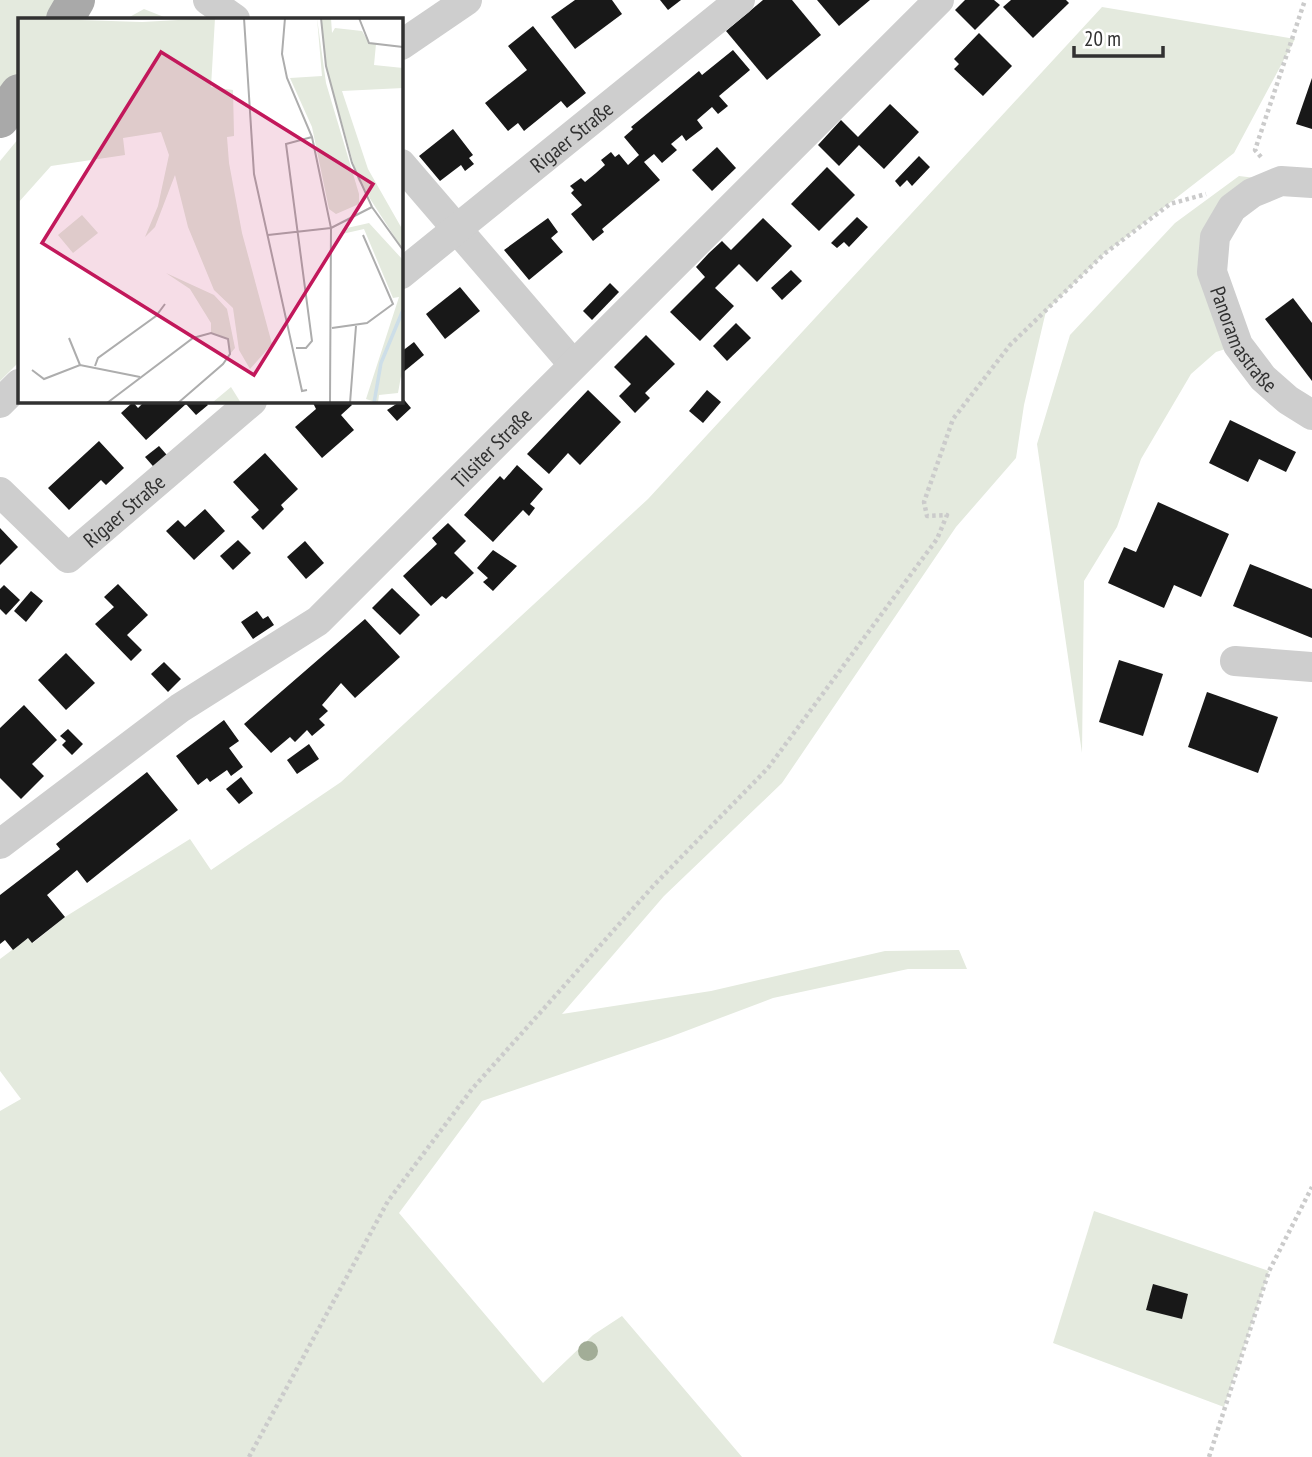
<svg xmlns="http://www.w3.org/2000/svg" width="1312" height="1457" viewBox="0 0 1312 1457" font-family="'PT Sans Narrow',sans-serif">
<rect width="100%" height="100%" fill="#fff"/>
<g fill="#e4eade">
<path d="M0,0H76L65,19H19V93L0,119Z"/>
<path d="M1102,7L1295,39L1234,153L1104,254L1046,311L1024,405L1016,458L956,527L782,783L664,896L562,1014L711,991L885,951L959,950L967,969H908L773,998L670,1037L482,1101L399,1213L543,1383L593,1335L622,1316L742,1457H0V1111L21,1099L0,1071V959L28,938L33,943L65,917L190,839L211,870L341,782L648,499Z"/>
<path d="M144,9L169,19H126Z"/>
<path d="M19,138V362L0,381V161Z"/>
<path d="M1239,176L1281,181L1215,237L1238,345L1216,352L1191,374L1141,459L1117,527L1084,581L1082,753L1037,444L1070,335L1175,223Z"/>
<path d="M1094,1211L1269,1271L1224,1407L1053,1343Z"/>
</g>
<g fill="#181818">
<path d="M575,0H612L622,14L575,49L551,17Z"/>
<path d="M660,0H681L668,10Z"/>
<path d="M763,0H792L821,35L767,80L726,31Z"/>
<path d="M817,0H870L839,26Z"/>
<path d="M965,0H994L1000,5L975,30L955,10Z"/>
<path d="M1011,0H1066L1069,3L1033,38L1003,7Z"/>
<path d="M533,26L586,93L567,108L561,101L524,131L518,123L508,131L485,103L527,70L508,46Z"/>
<path d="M979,33L1012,66L983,96L954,69L959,64L954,59Z"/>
<path d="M733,50L750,70L719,96L728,106L718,114L712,107L697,120L703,128L686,141L682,135L671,144L677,150L662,163L654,154L644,162L660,180L602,229L604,232L593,241L571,214L582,205L571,193L574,190L570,186L581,178L585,182L596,173L605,165L601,160L611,152L615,157L619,154L628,165L639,155L624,137L633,129L631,127L699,71L702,75Z"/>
<path d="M1312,78V129L1296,124Z"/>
<path d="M890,104L919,132L884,169L859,145L839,166L818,145L841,120L858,137Z"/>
<path d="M453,129L473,155L469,158L474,164L465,171L461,165L440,181L419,156Z"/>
<path d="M717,147L736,168L712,191L692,170Z"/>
<path d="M919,156L930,167L912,186L907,180L900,187L895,181Z"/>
<path d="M827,167L855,195L819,231L791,204Z"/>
<path d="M857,217L868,227L849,247L844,242L837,248L831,243Z"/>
<path d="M548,218L558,232L551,238L563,252L529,280L504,250Z"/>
<path d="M763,218L792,246L757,282L739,264L715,288L734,306L700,341L670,312L705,277L696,267L709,253L722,241L731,250Z"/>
<path d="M791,270L802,281L782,300L771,288Z"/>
<path d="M610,283L619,292L592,320L583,311Z"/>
<path d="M460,287L480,311L445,339L426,314Z"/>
<path d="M1293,298L1312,323V381L1265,319Z"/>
<path d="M736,323L751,338L727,361L713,346Z"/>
<path d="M646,335L675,364L645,393L650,398L635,413L619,396L631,384L614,367Z"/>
<path d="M414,342L424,355L401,374V352Z"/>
<path d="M588,390L621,422L580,465L568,453L549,474L527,454Z"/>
<path d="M707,390L721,402L703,423L689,411Z"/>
<path d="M401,396L411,408L397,421L387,410L401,401Z"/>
<path d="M145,401H204L208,405L196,415L186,404L146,440L121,413L133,402L138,408Z"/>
<path d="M312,401H348L352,405L341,415L354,430L322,458L295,427L316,409Z"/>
<path d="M1230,420L1296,452L1286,472L1259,459L1248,482L1209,463Z"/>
<path d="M99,441L124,468L106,485L101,480L69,510L48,488Z"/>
<path d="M159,446L173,462L159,473L145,457Z"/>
<path d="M265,453L298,489L281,505L284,509L263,530L251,517L259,510L233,482Z"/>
<path d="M517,465L543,489L530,504L535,508L529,516L523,510L493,542L464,515L500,476L504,480Z"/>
<path d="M1158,502L1229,534L1201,597L1174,585L1164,608L1108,583L1124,547L1136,552Z"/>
<path d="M205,509L225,531L194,560L166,531L178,520L185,527Z"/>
<path d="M448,523L466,541L454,553L474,573L446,599L442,596L431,606L403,576L437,544L432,538Z"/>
<path d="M0,528L18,547L0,565Z"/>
<path d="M238,540L251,553L233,570L220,556Z"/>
<path d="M305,541L324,563L306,579L287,557Z"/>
<path d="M493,550L517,566L493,591L483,582L488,578L477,568Z"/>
<path d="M1250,564L1312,589V638L1233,606Z"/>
<path d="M118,584L148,615L127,635L142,650L131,661L95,624L114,607L104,597Z"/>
<path d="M4,585L20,600L6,615L0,609V589Z"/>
<path d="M392,588L420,615L400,635L372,608Z"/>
<path d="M31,591L43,601L26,622L14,611Z"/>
<path d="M257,611L263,619L268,616L274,625L253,639L241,622Z"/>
<path d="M365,619L400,657L355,698L341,683L322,705L328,711L319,719L325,725L312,736L307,730L295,742L290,737L271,753L244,724Z"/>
<path d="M66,653L95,683L66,710L38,680Z"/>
<path d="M1119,660L1163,674L1143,736L1099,722Z"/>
<path d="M164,662L181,679L168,692L151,674Z"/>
<path d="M1207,692L1278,717L1258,773L1188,747Z"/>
<path d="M24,705L57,740L32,764L44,776L21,799L0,778V728Z"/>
<path d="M224,720L239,741L229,748L243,767L231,776L227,770L210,782L207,778L198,785L176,756Z"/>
<path d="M68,729L83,744L72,755L62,745L66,741L60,736Z"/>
<path d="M309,744L319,759L297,774L287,760Z"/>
<path d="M147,772L178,810L87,883L77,870L47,895L65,917L32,943L28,938L13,950L5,940L0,944V895L60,849L56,844Z"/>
<path d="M241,777L253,793L239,804L226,789Z"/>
<path d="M1153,1284L1188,1294L1182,1319L1146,1310Z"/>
</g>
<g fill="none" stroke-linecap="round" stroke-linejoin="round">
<g stroke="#cbcbcb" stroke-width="4.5" stroke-dasharray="3.5 3.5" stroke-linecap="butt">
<path d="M1261,157L1255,150L1305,0"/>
<path d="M249,1457L388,1201L472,1089L655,884L768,768L937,539L947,515L927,516L924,502L953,419L1010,345L1104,254L1170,204L1206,194"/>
<path d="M1209,1457L1269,1271L1312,1187"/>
</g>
<g stroke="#cecece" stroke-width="30">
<path d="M208,0L235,19"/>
<path d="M401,45L467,0"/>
<path d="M401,164L572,363"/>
<path id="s1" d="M1312,183L1281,181L1252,193L1232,208L1215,237L1212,272L1238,345L1263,378L1288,400L1312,415"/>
<path id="s2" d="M401,274L740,0"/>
<path d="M0,403L19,384"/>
<path id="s3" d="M0,492L68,558L252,401"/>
<path d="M1235,661L1312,667"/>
<path id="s4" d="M0,844L180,708L318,621L939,0"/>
</g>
<g stroke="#a9a9a9" stroke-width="38">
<path d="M65,19L76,0"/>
<path d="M0,119L19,93"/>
</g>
</g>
<circle fill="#a2ad97" cx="588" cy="1351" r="10"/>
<g text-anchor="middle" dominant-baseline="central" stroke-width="7" stroke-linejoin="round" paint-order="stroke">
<g font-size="21" fill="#313131" stroke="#fff">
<text stroke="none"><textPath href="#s2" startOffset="219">Rigaer Straße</textPath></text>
<text stroke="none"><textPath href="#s1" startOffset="231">Panoramastraße</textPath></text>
<text stroke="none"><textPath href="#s4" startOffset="634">Tilsiter Straße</textPath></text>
<text stroke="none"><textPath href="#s3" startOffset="168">Rigaer Straße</textPath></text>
</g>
</g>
<g transform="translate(18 18)">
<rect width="385" height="385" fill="#fff"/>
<path d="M0,0L124,4L197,0L193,69L215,72L216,118L209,119L211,145L224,215L254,326L232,351L221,332L215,290L196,272L170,209L157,157L137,209L127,219L140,188L151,137L143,114L105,120L107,137L33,148L0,185ZM299,0L308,65L341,176V186L318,196L311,191L294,109L272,60L304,58ZM303,0H313L314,15L317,10L344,13L351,25L358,26L356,47L385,50V70L324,73L350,151L383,209L385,199V232L340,162L308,48ZM64,197L80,215L55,235L40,217ZM351,205L385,242V365L383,358L380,375L361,377L360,385L348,381L381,279L375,280L346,211L324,216L329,210ZM148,255L196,277L209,291L217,330L212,336L210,321L193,315V305L172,271ZM213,369L223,385H196L195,384Z" fill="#e4eade"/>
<path fill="none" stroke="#cddee8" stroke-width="3.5" d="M356,385L363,345L385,292"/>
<path fill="none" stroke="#adadad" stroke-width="2" d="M226,0L236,156L284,373L289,372M267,0L264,36L269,60L294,119L313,210L312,385M303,0L308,48L334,145L354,189L385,232M341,0L351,25L385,29M313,210L354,189M250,217L313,210M314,310L349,305L375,286L345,217M51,320L62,347M278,330H288L294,323L268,126L294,119M77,348L80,340L138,298L147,286M14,352L26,361L62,347L122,359M89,385L175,320L193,315L210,321L212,336L205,346L160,385M332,385L338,308"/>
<path fill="#c2185b" fill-opacity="0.15" stroke="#c2185b" stroke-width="3.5" d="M143,34L355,166L236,357L24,225Z"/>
<rect width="385" height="385" fill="none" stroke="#313131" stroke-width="3.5"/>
</g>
<path d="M1074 46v10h89v-10" fill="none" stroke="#313131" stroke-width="3.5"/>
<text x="1084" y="46" font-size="21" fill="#313131" stroke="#ffffff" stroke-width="5" paint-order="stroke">20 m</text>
</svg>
